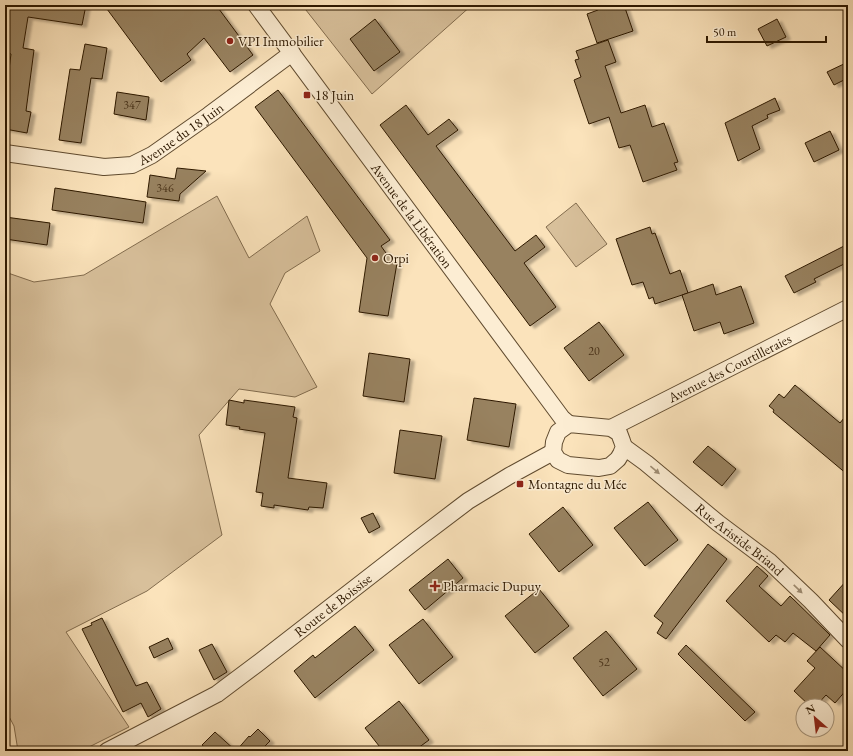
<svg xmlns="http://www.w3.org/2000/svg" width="853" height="756" viewBox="0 0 853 756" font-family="'EB Garamond',serif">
<defs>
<filter id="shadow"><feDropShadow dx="4.5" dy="2.5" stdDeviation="1" flood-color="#0004"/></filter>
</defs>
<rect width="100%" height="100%" fill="#fbe3bb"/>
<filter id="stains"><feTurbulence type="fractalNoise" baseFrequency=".005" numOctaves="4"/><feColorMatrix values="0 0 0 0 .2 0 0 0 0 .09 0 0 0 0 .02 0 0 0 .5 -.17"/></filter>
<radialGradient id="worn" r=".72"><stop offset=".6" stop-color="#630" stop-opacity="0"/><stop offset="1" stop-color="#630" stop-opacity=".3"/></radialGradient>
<g fill="#d8c09b" stroke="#826c4e">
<path d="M302,5H472L372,94Z"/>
<path d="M217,196L249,258L307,216L320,251L285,273L270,304L317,387L295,397L239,389L199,435L222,535L147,591L66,632L129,727L81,751H18L14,726L5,709V272L34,282L84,275Z"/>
<path d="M576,203L607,244L576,267L546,227Z"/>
</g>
<g fill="#988261" stroke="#2d1800" filter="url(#shadow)">
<path d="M5,5H86L82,25L28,17L23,48L34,50L26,111L31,112L27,133L5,129V100L11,54L5,52Z"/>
<path d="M104,5H216L253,55L230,72L204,38L187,54L191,60L161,82Z"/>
<path d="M596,5H624L633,31L597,43L587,14L598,10Z"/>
<path d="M375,19L400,52L374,71L350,39Z"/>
<path d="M777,19L786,37L767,46L758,29Z"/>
<path d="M608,40L616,62L605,66L621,113L645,105L652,127L664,123L678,162L674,163L677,170L643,182L630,145L619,148L609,117L589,124L574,80L581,77L575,60L579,59L576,51Z"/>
<path d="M85,44L107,48L102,79L91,78L81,143L59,140L70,69L80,70Z"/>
<path d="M848,62V78L834,85L827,72Z"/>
<path d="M278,90L390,240L381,246L386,253L384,261L397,263L388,316L359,312L367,258L255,107Z"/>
<path d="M117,92L149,97L146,120L114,114Z"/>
<path d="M775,98L780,110L767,115L768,118L752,126L760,149L738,161L725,123Z"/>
<path d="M406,105L428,135L449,119L458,130L436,146L515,251L536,235L545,247L524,263L556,307L530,326L380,125Z"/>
<path d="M830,131L839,150L814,162L805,143Z"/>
<path d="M177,168L206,171L180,194L179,201L147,197L150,175L175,179Z"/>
<path d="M55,188L146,202L143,223L52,210Z"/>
<path d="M5,217L50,223L47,245L5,239Z"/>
<path d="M650,227L652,234L655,233L670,274L680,270L688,293L655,304L653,297L649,299L643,282L632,285L616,239Z"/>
<path d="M848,244V262L814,279L816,282L794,293L785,276Z"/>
<path d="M713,284L716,295L741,286L754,323L724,334L720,322L694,331L682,295Z"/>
<path d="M599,322L624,355L589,381L564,348Z"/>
<path d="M369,353L410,359L404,402L363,396Z"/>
<path d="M795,385L840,423L848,413V475L773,412L774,410L769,406L779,394L784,398Z"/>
<path d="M474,398L516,404L509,447L467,440Z"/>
<path d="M229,400L244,403V400L295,407L293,417L297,418L288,478L327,483L323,508L309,507L308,510L274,505V508L261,506L263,493L256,492L265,433L239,429L240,427L226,425Z"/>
<path d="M400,430L442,436L435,479L394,473Z"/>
<path d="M708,446L736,469L722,486L693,462Z"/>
<path d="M648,502L678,540L645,566L614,528Z"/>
<path d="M563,507L593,545L559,572L529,534Z"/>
<path d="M373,513L380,527L369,533L361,518Z"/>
<path d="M708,544L727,559L666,639L657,633L663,623L654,616Z"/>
<path d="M448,559L463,578L425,610L409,590Z"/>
<path d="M757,566L768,576L759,586L781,606L790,596L830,635L816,651L793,633L785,642L776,635L769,642L726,601Z"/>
<path d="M848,579V618L829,600Z"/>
<path d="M539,589L569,626L535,653L505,616Z"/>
<path d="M102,618L136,686L147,682L161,709L148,717L141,703L123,712L82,629L92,625L91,623Z"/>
<path d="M423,619L453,657L419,684L389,645Z"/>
<path d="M355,626L374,650L315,698L294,671L313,655L315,658Z"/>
<path d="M606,631L637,669L603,696L573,658Z"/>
<path d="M168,638L173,649L154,658L149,647Z"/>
<path d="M212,644L227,672L214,680L199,650Z"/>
<path d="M686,645L755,712L745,721L678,654Z"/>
<path d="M820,647L848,673V688L835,703L826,695L816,706H810L794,691L815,668L807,661Z"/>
<path d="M399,701L429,740L414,751H383L365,728Z"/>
<path d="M258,729L270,741L260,751H209L202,745L215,732L236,751L249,736L250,737Z"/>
</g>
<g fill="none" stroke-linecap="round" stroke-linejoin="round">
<defs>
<g id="minor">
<path id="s1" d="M256,5L562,418L569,424"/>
<path id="s2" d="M5,153L104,167L132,165L152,155L209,115L292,53"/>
<path d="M569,424L611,428L619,433L622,441L624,447L621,454L618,459L610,466L599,468L568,465L558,460L553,452L554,442L558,432Z"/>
<path id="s3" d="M611,428L848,308"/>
<path id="s4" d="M624,447L646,463L718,523L770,562L811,601L848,640"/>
<path id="s5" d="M107,751L217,694L257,664L418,539L468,501L509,476L553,452"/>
</g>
</defs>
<use href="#minor" stroke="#604b2f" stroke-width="18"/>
<use href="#minor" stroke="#fcedd3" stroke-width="16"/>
</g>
<defs><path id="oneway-solid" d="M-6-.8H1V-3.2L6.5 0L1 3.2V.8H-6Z"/></defs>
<g fill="#9f8d74">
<use href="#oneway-solid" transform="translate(655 470) rotate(40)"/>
<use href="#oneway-solid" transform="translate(798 589) rotate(44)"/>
</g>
<g fill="#8f2418" stroke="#fcedd3" stroke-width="1.5">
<circle cx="230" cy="41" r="4"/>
<rect x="303" y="91" width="8" height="8" rx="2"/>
<circle cx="375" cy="258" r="4"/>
<rect x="516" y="480" width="8" height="8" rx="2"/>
<path d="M433 580h4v4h4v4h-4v4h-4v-4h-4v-4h4z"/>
</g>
<g text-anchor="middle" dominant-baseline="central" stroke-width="3" stroke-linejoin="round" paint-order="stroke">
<g font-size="12" fill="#483218">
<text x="132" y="105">347</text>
<text x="165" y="188">346</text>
<text x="594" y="351">20</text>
<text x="604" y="662">52</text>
</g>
<g font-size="14" fill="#2d1800" stroke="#fcedd3" text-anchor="start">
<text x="238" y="41">VPI Immobilier</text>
<text x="315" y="95">18 Juin</text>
<text x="383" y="258">Orpi</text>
<text x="528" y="484">Montagne du Mée</text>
<text x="443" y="586">Pharmacie Dupuy</text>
</g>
<g font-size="14" fill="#2d1800" stroke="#fcedd3">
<text stroke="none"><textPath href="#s2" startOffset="186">Avenue du 18 Juin</textPath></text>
<text stroke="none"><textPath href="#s1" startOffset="262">Avenue de la Libération</textPath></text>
<text stroke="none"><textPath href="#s3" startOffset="133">Avenue des Courtilleraies</textPath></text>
<text stroke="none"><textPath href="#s4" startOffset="148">Rue Aristide Briand</textPath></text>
<text stroke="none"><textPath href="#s5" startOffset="270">Route de Boissise</textPath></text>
</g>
</g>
<rect width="853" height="756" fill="none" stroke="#fbe3bb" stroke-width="20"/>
<rect x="6" y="6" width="841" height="744" fill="none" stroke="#2d1800" stroke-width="2"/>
<rect x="10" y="10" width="833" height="736" fill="none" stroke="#2d1800"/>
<g transform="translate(815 718) rotate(332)"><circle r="19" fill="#fcedd3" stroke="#a9987f"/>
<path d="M0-3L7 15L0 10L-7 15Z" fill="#8f2418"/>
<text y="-6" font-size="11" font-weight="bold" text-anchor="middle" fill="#2d1800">N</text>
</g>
<path d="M707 36v6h119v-6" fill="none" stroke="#2d1800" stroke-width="2"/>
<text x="713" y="36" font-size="12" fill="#2d1800" stroke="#fcedd3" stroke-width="3" paint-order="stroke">50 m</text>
<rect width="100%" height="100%" filter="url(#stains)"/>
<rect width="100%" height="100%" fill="url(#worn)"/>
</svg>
